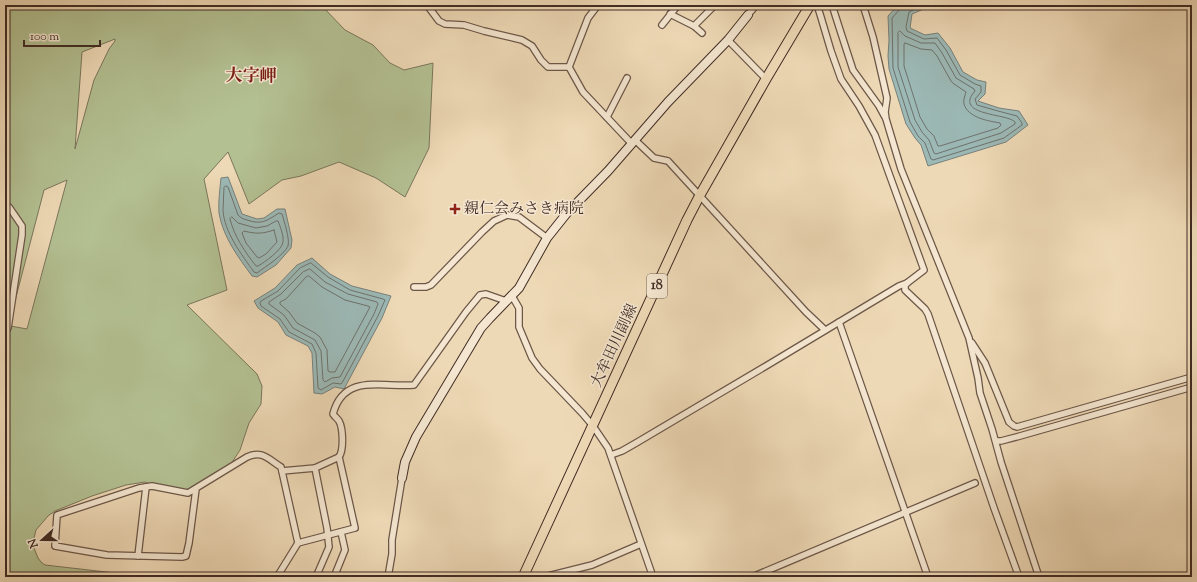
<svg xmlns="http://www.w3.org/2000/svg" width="1197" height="582" viewBox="0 0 1197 582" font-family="'Sorts Mill Goudy','Noto Serif JP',serif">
<rect width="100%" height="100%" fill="#eed9b6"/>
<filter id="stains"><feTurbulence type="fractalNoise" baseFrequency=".005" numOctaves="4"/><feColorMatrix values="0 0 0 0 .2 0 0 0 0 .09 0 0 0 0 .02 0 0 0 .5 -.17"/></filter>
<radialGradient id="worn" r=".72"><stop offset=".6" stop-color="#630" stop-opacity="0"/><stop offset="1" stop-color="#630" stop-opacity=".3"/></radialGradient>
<path fill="#b3c092" stroke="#7a765b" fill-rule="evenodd" d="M5,5H321L345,30L373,45L390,63L404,70L433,63L429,148L405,197L376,178L339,162L301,176L282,180L249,204L228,152L204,179L227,290L187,305L257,374L262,386L261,404L249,423L240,450L231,464L202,486L172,493L145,482L126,485L92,496L55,511L48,516L36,530L34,538V548L38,558L41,562L45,565L150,577H5V325L27,329L67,180L44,190L10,320L5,318ZM115,39V41L109,49L94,80L75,149L82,52Z"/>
<g fill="#9cb9b6" stroke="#78817c">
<path d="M898,5H933L912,14L910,28L925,35L938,33L950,48L963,72L977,80L986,82L985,94L978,101L999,108L1019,111L1028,125L1006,142L928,166L921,145L915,138L906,124L889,69L888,56L889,40L888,16Z"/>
<path d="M228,177L242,214L257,219L264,218L277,209H285L292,240L291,248L276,265L257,277L252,276C238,257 223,237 219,213C218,202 220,189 221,178Z"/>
<path d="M312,258L330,274L352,286L391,296L382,318L344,389L335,387L322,394L314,393L312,353L308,346L286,335L278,322L258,308L254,301L275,288L297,265Z"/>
</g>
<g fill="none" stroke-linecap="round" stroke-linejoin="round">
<g stroke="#6e726d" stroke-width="1">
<path d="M900,5V9L892,18L893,68L910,122L918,136L925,143L931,159L933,160L1004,138L1022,125V123L1017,116L998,111L977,105L975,99L981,92V86L975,84L960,75L946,50L937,38L924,39L907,31L906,27L909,12L923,5"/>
<path d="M900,31L905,36L921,43H935L942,53L956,78L974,89L975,91C953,116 1007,113 1015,122V124L1001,133L936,154L934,153L929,140L922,132L915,120L898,67V33Z"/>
<path d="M905,43L921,49L932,50L937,56L951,81L954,84L966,92C965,96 963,100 964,104C968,118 989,121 1000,123L1001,125L998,128L940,146H938L934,136L927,129L920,117L904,66V45Z"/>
<path d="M226,186L228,187L238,215C241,218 243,219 247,220C262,225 266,221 279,213L282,214C284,221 290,239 288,246C284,255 265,267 257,273L254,272C242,255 224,232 223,210C223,203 224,195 224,188Z"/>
<path d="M232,217L238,223L256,228L267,226L276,221H278C280,226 284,236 283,242C282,250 265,262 258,266H256C245,252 234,236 230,219Z"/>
<path d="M274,230L277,242L266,254L259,258L257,257L246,243L242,233L244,231C256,234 262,234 274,230Z"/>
<path d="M311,263L328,277L350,290L383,299L385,300L378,316L342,383L341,384L333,383L321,390L318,388L316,353L312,344L289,332L280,319L261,306L260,303L261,301L278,291L300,268Z"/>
<path d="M310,269L325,282L348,294L377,302L378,304L374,314L340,377L332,378L325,382L323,380L321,351L315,340L293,328L284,315L269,304V302L281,294L303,272Z"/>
<path d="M309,276L322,287L345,300L368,306L370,307L335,372H330L328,371L327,350L320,337L315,333L297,323L289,312L280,304V302L286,299L306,277Z"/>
</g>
<defs>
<g id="street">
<path d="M427,5L439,21L445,24L464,25L484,31L522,40L532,46L541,60L548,67H569"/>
<path d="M598,5L588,18L569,67L583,92L632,144"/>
<path d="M747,5L752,10"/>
<path d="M832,5L840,30L853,70L879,106L885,117"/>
<path d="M863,5L873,37L887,98L885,112L886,119L901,169L969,338L978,378L980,393L992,429L1001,462L1039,577"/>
<path d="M670,14L694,26L702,33"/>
<path d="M748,15L756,5"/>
<path d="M662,25L678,5"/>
<path d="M694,26L715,5"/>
<path d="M728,40L766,79"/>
<path d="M607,117L627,78"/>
<path d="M635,140L654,158L668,161L806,312L825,330"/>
<path d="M5,208L9,207L22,226V235L8,328L5,333"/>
<path d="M907,283L905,285V290L925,309L928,314L994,508L1019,577"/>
<path d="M414,287H426L431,285L482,232L494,221L507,215L519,217L547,238"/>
<path d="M512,296L519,308V327L532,358L540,369L582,413L593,426L608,448L653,577"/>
<path d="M839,322L928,577"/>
<path d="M972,343L985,363L1009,422L1014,426L1017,427L1192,377"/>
<path d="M996,441H1001L1020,436L1192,387"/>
<path d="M611,455L622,451L636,443L766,366L899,286L907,283L924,270L875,135L859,106L841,79L831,51L820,14L817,5"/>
<path d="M315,468L327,528L329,547L316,577"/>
<path d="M282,471L315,468L339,457"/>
<path d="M196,489L189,543L186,556L182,557L107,555L55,546L57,515L139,488L152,486L188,493L247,457C263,450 268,459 281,467L298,543"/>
<path d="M138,556L146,487"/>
<path d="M277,577L298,543L355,528L339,457C344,450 343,428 339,421C337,418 335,417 333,414C344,372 384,388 414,385L466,312L480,295L486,294L506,301"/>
<path d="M334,577L345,550L341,532"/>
<path d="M388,577L392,554V540L402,478"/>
<path d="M544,577L592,565L641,544"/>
<path d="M752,577L975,483"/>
</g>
<path id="secondary" d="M402,478L405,462L416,437L481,328L490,318L519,288L547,238L567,213L608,171L668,102L728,40L748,15"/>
<path id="primary" d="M523,577L687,220L700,195L766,79L810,5"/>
</defs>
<use href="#street" stroke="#6c5748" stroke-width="8"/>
<use href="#secondary" stroke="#412c24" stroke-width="10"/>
<use href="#primary" stroke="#412c24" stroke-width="11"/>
<use href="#street" stroke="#f4e6d0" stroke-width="5.5"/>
<use href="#secondary" stroke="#f4e6d0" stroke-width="8"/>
<use href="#primary" stroke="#eed9b6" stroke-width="9"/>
</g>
<path fill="#8f2418" stroke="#f4e6d0" stroke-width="1.5" d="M453 203h4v4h4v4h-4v4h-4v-4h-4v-4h4z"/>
<g text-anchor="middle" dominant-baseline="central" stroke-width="3" stroke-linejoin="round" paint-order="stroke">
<rect fill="#f4e6d0" stroke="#776458" stroke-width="1" x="647" y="274" width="20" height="24" rx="3"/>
<g font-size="14" font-weight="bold" fill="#412c24">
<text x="657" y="286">18</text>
</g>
<g font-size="15" fill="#412c24" stroke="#f4e6d0" text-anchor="start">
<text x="464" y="209">親仁会みさき病院</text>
</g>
<g font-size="15" fill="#412c24" stroke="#f4e6d0">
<text transform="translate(615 346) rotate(-65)">大牟田川副線</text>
</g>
<g font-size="17" font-weight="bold" fill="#7a1f14" stroke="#f4e6d0">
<text x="251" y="77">大字岬</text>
</g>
</g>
<rect width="1197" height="582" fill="none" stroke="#eed9b6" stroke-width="20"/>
<rect x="6" y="6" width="1185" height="570" fill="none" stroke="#412c24" stroke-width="2"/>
<rect x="10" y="10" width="1177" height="562" fill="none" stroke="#412c24"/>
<g transform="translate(42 540) rotate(249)" stroke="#f4e6d0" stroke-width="3" paint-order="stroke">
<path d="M0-3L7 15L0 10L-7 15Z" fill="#412c24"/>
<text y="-6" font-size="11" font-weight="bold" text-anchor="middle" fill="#412c24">N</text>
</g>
<path d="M24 40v6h76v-6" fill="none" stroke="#412c24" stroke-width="2"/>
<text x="30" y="40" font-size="12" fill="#412c24" stroke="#f4e6d0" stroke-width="3" paint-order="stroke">100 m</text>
<rect width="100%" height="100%" filter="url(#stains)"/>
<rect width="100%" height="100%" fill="url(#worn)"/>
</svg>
